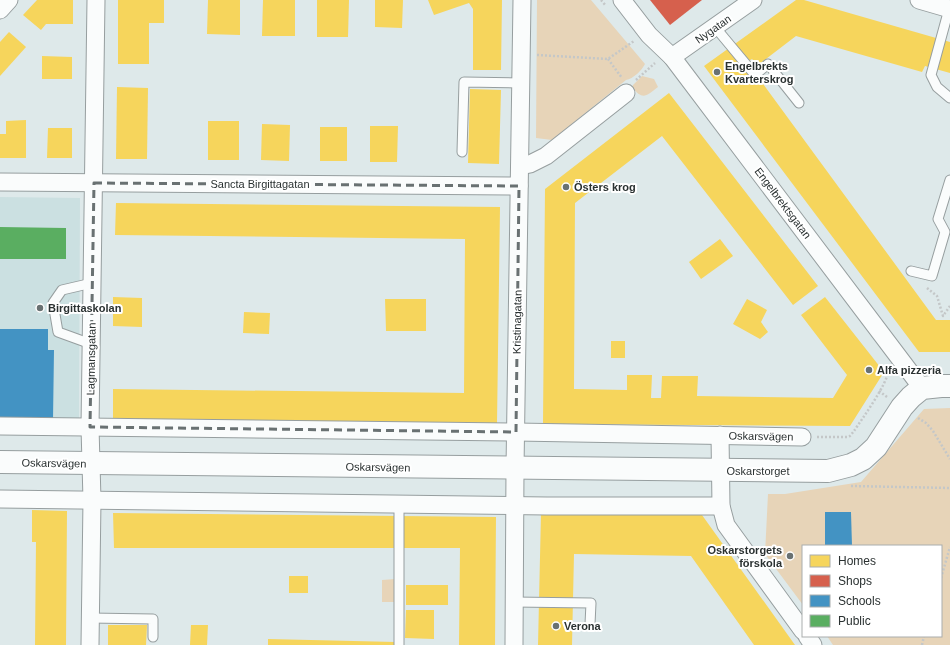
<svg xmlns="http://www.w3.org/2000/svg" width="950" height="645" viewBox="0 0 950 645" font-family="Helvetica,sans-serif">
<rect width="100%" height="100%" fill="#dee9ea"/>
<path fill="#cbe0e1" d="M0,197L80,198L79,420L0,419Z"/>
<g fill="#e7d4b8">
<path d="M537,0H591L645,64C642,70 633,79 626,80L552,140L536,138Z"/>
<path d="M642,76L654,79L658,87C646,96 643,101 632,87L633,85Z"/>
<path d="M950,408V645H833L827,636H941V546H803V605L765,554L768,494H785L861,482L924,409Z"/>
<path d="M395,579L396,602H382V580Z"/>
</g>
<g fill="#f6d55c">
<path d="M37,0H73V24H46L41,30L23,15Z"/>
<path d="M118,0H164V23H149V64H118Z"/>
<path d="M208,0H240V35L207,34Z"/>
<path d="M263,0H295V36H262Z"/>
<path d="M317,0H349L348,37H317Z"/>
<path d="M375,0H403L402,28L375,27Z"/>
<path d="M428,0H502L501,70H473V9L469,3L434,15Z"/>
<path d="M796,0H804L950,42V73L925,66L922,72L796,36L758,65L752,59L747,62L936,320H950V352H919L704,66Z"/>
<path d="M9,32L26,47L0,76V42Z"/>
<path d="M42,56L72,57V79H42Z"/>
<path d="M117,87L148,88L147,159H116Z"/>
<path d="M470,89L501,90L499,164L468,163Z"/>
<path d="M669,93L818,286L793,305L662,136L575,203L574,389L627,390V375H652L651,398H661L662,376H698L697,396L833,398L847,375L801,315L825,297L884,372L850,426L543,424L545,189Z"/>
<path d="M26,120V158H0V134H6V121Z"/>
<rect x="208" y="121" width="31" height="39"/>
<path d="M262,124L290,125L289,161L261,160Z"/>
<path d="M370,126H398L397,162H370Z"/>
<rect x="320" y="127" width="27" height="34"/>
<path d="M48,128H72V158H47Z"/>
<path d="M116,203L500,207L497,423L113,419V389L464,393L465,239L115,235Z"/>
<path d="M720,239L733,256L701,279L689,262Z"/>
<path d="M113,297L142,298V327L113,326Z"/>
<path d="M385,299H426V331H386Z"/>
<path d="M747,299L767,310L761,322L768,332L760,339L733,324Z"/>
<path d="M244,312L270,313L269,334L243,333Z"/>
<rect x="611" y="341" width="14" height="17"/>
<path d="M32,510L67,511L66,645H35L36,542H32Z"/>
<path d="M113,513L496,517L495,645H459L460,548H114Z"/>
<path d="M541,513L702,515L795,645H754L691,556L574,554L572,645H538Z"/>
<rect x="289" y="576" width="19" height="17"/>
<rect x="406" y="585" width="42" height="20"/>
<path d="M406,610H434V639L405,638Z"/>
<path d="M108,625H147L146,645H108Z"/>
<path d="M191,625H208L207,645H190Z"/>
<path d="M268,639L396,642V645H268Z"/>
</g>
<path fill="#d6604d" d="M650,0H702L670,25Z"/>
<g fill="#4393c3">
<path d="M0,329H48V350H54L53,420L0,419Z"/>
<path d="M825,512H851L852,546H825Z"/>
</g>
<path fill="#5aae61" d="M0,227L66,228V259H0Z"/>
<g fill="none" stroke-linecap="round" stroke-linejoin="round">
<defs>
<g id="lane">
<path d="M949,9L931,75L937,87L950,98"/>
<path d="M715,27L755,75L768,64L799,103"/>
<path d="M462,152L464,82L521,83"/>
<path d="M911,271L932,276L945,232L938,219L950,180"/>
<path d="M91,344L58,332L53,303L62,290L92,283"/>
<path d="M514,602L591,603L590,624"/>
<path d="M90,618L153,619V637"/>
<path d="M399,645V504"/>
</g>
<g id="street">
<path d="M622,0L649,35L672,57L922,388"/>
<path d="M919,0L950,9"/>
<path d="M0,10L9,0"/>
<path d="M672,57L753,0"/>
<path d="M520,166L530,164L546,156L626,93"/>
<path d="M0,182L519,186"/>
<path d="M0,426L516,432L802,437"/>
<path d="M720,435L721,506L726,525L803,631"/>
<path d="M0,499L547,506H721"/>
<path d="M807,636L813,645"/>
<path d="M90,645L92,500L90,427L96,0"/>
<path d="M514,645L515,468L522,0"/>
</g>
<path id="secondary" d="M0,462L828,471L851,465L863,459L876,447L902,407L911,397L922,388L941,386H950"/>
</defs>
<use href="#lane" stroke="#969e9f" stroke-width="11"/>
<use href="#street" stroke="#969e9f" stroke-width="19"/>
<use href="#secondary" stroke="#969e9f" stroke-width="24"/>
<g stroke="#c4c7c8" stroke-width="2.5" stroke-dasharray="2 2" stroke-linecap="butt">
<path d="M601,0L606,6"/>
<path d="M537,55L608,59L634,41"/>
<path d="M608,59L622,78"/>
<path d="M636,80L655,63"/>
<path d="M927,288L937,296L943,316L950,306"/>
<path d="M879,391L887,397"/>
<path d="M918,418L926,423L933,431L950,459"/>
<path d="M817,437H847L850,436L854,431C862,419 888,383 888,371"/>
<path d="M851,486L950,488"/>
<path d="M941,578L950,547"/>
<path d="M922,645L924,636"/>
</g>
<use href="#lane" stroke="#fafcfc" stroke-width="9"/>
<use href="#street" stroke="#fafcfc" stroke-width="17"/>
<use href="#secondary" stroke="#fafcfc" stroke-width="22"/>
</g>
<path fill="none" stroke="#697172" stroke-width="3" stroke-dasharray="8 5" stroke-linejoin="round" d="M94,183L519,186L516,432L90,427Z"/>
<g fill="#697172" stroke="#fff" stroke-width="1.5">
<circle cx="717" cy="72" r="4"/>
<circle cx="566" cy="187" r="4"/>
<circle cx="40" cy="308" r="4"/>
<circle cx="869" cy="370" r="4"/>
<circle cx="790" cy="556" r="4"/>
<circle cx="556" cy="626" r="4"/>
</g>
<g text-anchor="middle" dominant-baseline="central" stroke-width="4" stroke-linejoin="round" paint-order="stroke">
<g font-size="11" fill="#2a3131" stroke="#fff">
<text transform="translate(713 29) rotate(-35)">Nygatan</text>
<text x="260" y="184">Sancta Birgittagatan</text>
<text transform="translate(783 203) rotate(53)">Engelbrektsgatan</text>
<text transform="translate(517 322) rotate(-89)">Kristinagatan</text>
<text transform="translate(91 359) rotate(-89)">Lagmansgatan</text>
<text transform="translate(761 436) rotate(1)">Oskarsvägen</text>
<text transform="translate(54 463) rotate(1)">Oskarsvägen</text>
<text transform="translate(378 467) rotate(1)">Oskarsvägen</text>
<text x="758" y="471">Oskarstorget</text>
</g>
<g font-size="11" font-weight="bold" fill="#2a3131" stroke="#fff" text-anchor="start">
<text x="725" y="66">Engelbrekts<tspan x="725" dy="13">Kvarterskrog</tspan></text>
<text x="574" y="187">Östers krog</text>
<text x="48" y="308">Birgittaskolan</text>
<text x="877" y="370">Alfa pizzeria</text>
<text x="782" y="550" text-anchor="end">Oskarstorgets<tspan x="782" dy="13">förskola</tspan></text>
<text x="564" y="626">Verona</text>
</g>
</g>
<rect x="802" y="545" width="140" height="92" fill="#ffffff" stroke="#aaadad"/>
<rect x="810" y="555" width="20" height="12" fill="#f6d55c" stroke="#aaadad"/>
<text x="838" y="565" font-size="12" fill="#2a3131">Homes</text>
<rect x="810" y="575" width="20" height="12" fill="#d6604d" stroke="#aaadad"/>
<text x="838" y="585" font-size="12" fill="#2a3131">Shops</text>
<rect x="810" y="595" width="20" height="12" fill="#4393c3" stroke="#aaadad"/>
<text x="838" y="605" font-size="12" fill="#2a3131">Schools</text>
<rect x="810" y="615" width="20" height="12" fill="#5aae61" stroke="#aaadad"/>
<text x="838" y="625" font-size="12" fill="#2a3131">Public</text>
</svg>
